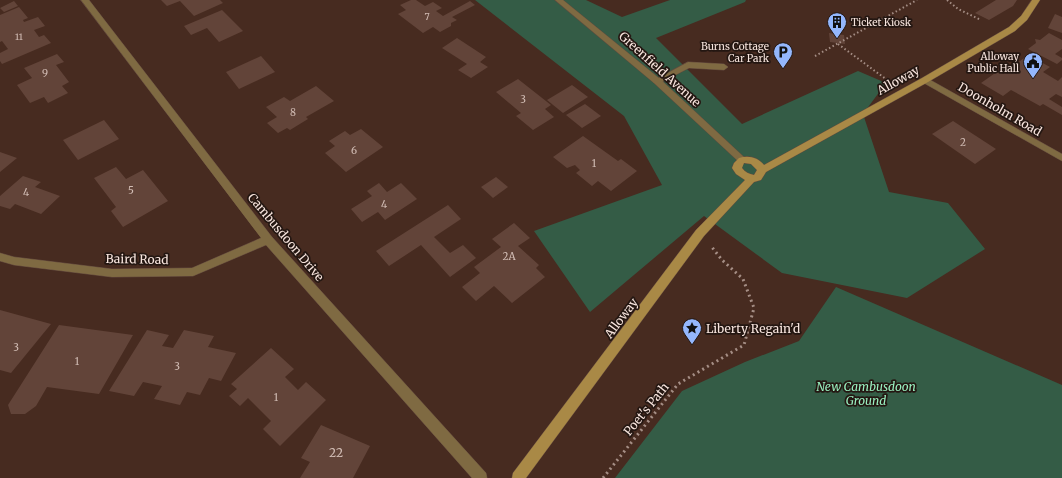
<svg xmlns="http://www.w3.org/2000/svg" width="1062" height="478" viewBox="0 0 1062 478" font-family="Merriweather,serif">
<rect width="100%" height="100%" fill="#472b20"/>
<g fill="#345c46">
<path d="M475,0H586L622,17L670,0H746L745,2L656,38L742,124L858,71L886,83L863,114L889,192L948,203L985,249L907,298L782,273L704,216L590,312L534,231L662,185L624,116Z"/>
<path d="M836,287L1062,385V478H615L682,391L745,362L799,341Z"/>
</g>
<g fill="#624439">
<path d="M161,0H220L223,3L194,16L180,1L167,6Z"/>
<path d="M411,0H416L425,6L433,2L442,8L436,11L443,16L470,1L475,5L452,17L457,20L451,23V26L440,32L433,27L423,33L398,14L406,10L400,5Z"/>
<path d="M996,0H1017L1013,6L989,20L975,13Z"/>
<path d="M14,1L18,6L4,12L0,8Z"/>
<path d="M19,7L28,18L23,20L24,22L38,17L45,26L34,30L39,37L44,35L51,43L2,64L0,61V53L8,49L2,41L0,42V15Z"/>
<path d="M222,10L243,31L219,42L207,28L191,35L184,26Z"/>
<path d="M1055,14L1062,17V33L1048,28Z"/>
<path d="M829,33L844,35L845,44L830,42Z"/>
<path d="M1049,33L1062,40V49L1055,54L1062,58V60L1057,64L1028,49L1036,43L1035,39L1040,40Z"/>
<path d="M457,38L486,57L480,62L488,67L471,78L458,70L467,64L442,48Z"/>
<path d="M57,54L64,62L56,65L69,82L62,86L68,93L48,103L44,97L30,103L17,85L32,78L24,68Z"/>
<path d="M1028,55L1050,67L1043,72L1058,81L1062,77V97L1056,94L1049,99L1062,107V115L1043,104L1040,106L1011,90L1003,96L981,83L998,71L1003,74Z"/>
<path d="M261,56L275,72L239,89L226,72Z"/>
<path d="M518,79L551,105L545,109L554,117L533,130L516,116L521,113L496,92Z"/>
<path d="M572,85L588,97L563,113L547,100Z"/>
<path d="M316,86L334,101L306,117L308,119L290,130L287,128L278,133L267,123L277,117L266,107L284,97L290,101Z"/>
<path d="M585,104L601,116L582,128L566,115Z"/>
<path d="M104,120L119,139L78,160L63,140Z"/>
<path d="M953,121L996,149L975,164L932,134Z"/>
<path d="M361,129L383,147L346,172L325,153L335,146L329,141L345,131L350,135Z"/>
<path d="M583,136L618,161L621,159L637,171L611,191L598,181L592,186L576,173L580,170L575,165L567,168L553,157Z"/>
<path d="M0,152L17,158L0,172Z"/>
<path d="M116,167L126,179L143,170L168,201L123,227L111,211L116,207L94,178Z"/>
<path d="M23,176L41,182L35,187L60,196L41,214L15,204L10,209L0,206V196Z"/>
<path d="M496,177L508,187L493,198L481,187Z"/>
<path d="M379,183L387,192L401,183L417,199L385,220L378,212L362,222L351,209L372,196L367,191Z"/>
<path d="M448,205L461,219L434,237L450,253L463,245L476,258L450,277L421,245L389,266L376,251Z"/>
<path d="M514,223L530,238L518,246L539,265L536,268L545,277L512,303L494,286L476,301L462,287L480,273L474,267L501,247L492,239Z"/>
<path d="M0,310L51,324L11,373L0,370Z"/>
<path d="M59,325L133,335L99,394L47,387L36,406L25,414H11L8,405Z"/>
<path d="M147,330L169,335L162,346L173,348L184,330L214,336L208,347L236,353L221,381L209,378L200,395L187,392L180,405L154,399L162,386L143,382L134,396L109,391Z"/>
<path d="M271,348L294,369L285,377L298,390L306,382L326,400L280,446L263,429L271,421L248,398L240,406L229,396L237,389L231,384Z"/>
<path d="M321,425L370,446L353,478H300L310,462L301,458Z"/>
</g>
<g fill="none" stroke-linecap="round" stroke-linejoin="round">
<defs>
<path id="service" d="M688,62L724,64L728,67L724,70L689,68L660,83H654L653,81Z"/>
<path id="minor" d="M81,0H89L272,237L486,473L487,478H472L266,245L193,276L112,277L14,265L0,261V253L14,257L112,269L192,268L261,238Z"/>
<g id="tertiary">
<path d="M555,0H563L660,79L745,158L747,160L745,162H739L654,83Z"/>
<path d="M925,77L1062,154V161L922,82L921,80Z"/>
</g>
<path id="secondary" d="M1032,0H1040L1027,20L1015,31L928,82L766,172L761,180L754,182L704,236L526,478H512L513,473L696,230L745,180L736,174L732,168L734,163L739,158C748,155 758,157 764,165L922,78L1009,27L1021,16ZM744,163L751,164L757,170L754,175C749,174 745,172 742,168Z"/>
</defs>
<use href="#service" stroke="#63493e" stroke-width="1"/>
<use href="#minor" stroke="#63493e" stroke-width="1"/>
<use href="#tertiary" stroke="#63493e" stroke-width="1"/>
<use href="#secondary" stroke="#63493e" stroke-width="1"/>
<g stroke="#a58e85" stroke-width="2" stroke-dasharray="1.5 2.5" stroke-linecap="butt">
<path d="M947,0L958,9L981,20"/>
<path d="M838,44L890,82"/>
<path d="M815,56L917,0"/>
</g>
<path stroke="#a58e85" stroke-width="3" stroke-dasharray="2 3.5" stroke-linecap="butt" d="M603,478L678,384L744,345L754,308L743,279L722,260L711,246"/>
<use href="#service" fill="#7f6a42" fill-rule="evenodd"/>
<use href="#minor" fill="#7f6a42" fill-rule="evenodd"/>
<use href="#tertiary" fill="#7f6a42" fill-rule="evenodd"/>
<use href="#secondary" fill="#a98946" fill-rule="evenodd"/>
</g>
<defs>
<symbol id="building-pin" viewBox="-11 -11 22 30"><path d="M0 17L-7.5 6A9.5 9.5 0 1 1 7.5 6Z" fill="#94b7fd" stroke="#241712"/><path d="M-4-6H4V6H1V3H-1V6H-4ZM-2.5-4.3h1.7v1.8h-1.7ZM.8-4.3h1.7v1.8H.8ZM-2.5-1h1.7V.8h-1.7ZM.8-1h1.7V.8H.8Z" fill="#111"/></symbol>
<symbol id="parking-pin" viewBox="-11 -11 22 30"><path d="M0 17L-7.5 6A9.5 9.5 0 1 1 7.5 6Z" fill="#94b7fd" stroke="#241712"/><path d="M-3.5-5.5H1a3.5 3.5 0 0 1 0 7H-1V5.5H-3.5ZM-1-3.4V-.6H.8a1.4 1.4 0 0 0 0-2.8Z" fill="#111"/></symbol>
<symbol id="civic-pin" viewBox="-11 -11 22 30"><path d="M0 17L-7.5 6A9.5 9.5 0 1 1 7.5 6Z" fill="#94b7fd" stroke="#241712"/><path d="M-.6-6.5H3V-4.5H.6V-3L4-1V1h2V6H-6V1h2V-1L-.6-3ZM-1.2 2.5V6h2.4V2.5Z" fill="#111"/></symbol>
<symbol id="sight-pin" viewBox="-11 -11 22 30"><path d="M0 17L-7.5 6A9.5 9.5 0 1 1 7.5 6Z" fill="#94b7fd" stroke="#241712"/><path d="M0-6L1.8-2.2L6-1.7L2.9 1.2L3.7 5.4L0 3.3L-3.7 5.4L-2.9 1.2L-6-1.7L-1.8-2.2Z" fill="#111"/></symbol>
</defs>
<g fill-rule="evenodd">
<use href="#building-pin" x="826" y="11" width="22" height="30"/>
<use href="#parking-pin" x="772" y="41" width="22" height="30"/>
<use href="#civic-pin" x="1022" y="51" width="22" height="30"/>
<use href="#sight-pin" x="681" y="317" width="22" height="30"/>
</g>
<g text-anchor="middle" dominant-baseline="central" stroke-width="3.5" stroke-linejoin="round" paint-order="stroke">
<g font-size="9" fill="#d2bdb5">
<text x="427" y="16">7</text>
<text x="19" y="36">11</text>
</g>
<g font-size="10" fill="#f8e5de" stroke="#241712" text-anchor="end">
<text x="851" y="22" text-anchor="start">Ticket Kiosk</text>
<text x="769" y="46">Burns Cottage<tspan x="769" dy="12">Car Park</tspan></text>
<text x="1019" y="56">Alloway<tspan x="1019" dy="12">Public Hall</tspan></text>
</g>
<g font-size="10" fill="#d2bdb5">
<text x="45" y="73">9</text>
<text x="523" y="99">3</text>
<text x="293" y="112">8</text>
<text x="963" y="142">2</text>
<text x="354" y="150">6</text>
<text x="594" y="163">1</text>
<text x="131" y="190">5</text>
<text x="26" y="192">4</text>
<text x="384" y="204">4</text>
<text x="509" y="256">2A</text>
<text x="16" y="347">3</text>
<text x="77" y="361">1</text>
<text x="177" y="366">3</text>
<text x="276" y="397">1</text>
</g>
<g font-size="12" fill="#f8e5de" stroke="#241712">
<text transform="translate(660 69) rotate(42)">Greenfield Avenue</text>
<text transform="translate(898 80) rotate(-29)">Alloway</text>
<text transform="translate(1000 109) rotate(30)">Doonholm Road</text>
<text transform="translate(286 237) rotate(50)">Cambusdoon Drive</text>
<text transform="translate(137 259) rotate(1)">Baird Road</text>
<text transform="translate(621 318) rotate(-53)">Alloway</text>
<text transform="translate(646 409) rotate(-51)">Poet's Path</text>
</g>
<g font-size="12" fill="#f8e5de" stroke="#241712" text-anchor="start">
<text x="706" y="328">Liberty Regain'd</text>
</g>
<g font-size="12" font-style="italic" fill="#99f0c0" stroke="#241712">
<text x="866" y="386">New Cambusdoon<tspan x="866" dy="14">Ground</tspan></text>
</g>
<g font-size="12" fill="#d2bdb5">
<text x="336" y="452">22</text>
</g>
</g>
</svg>
